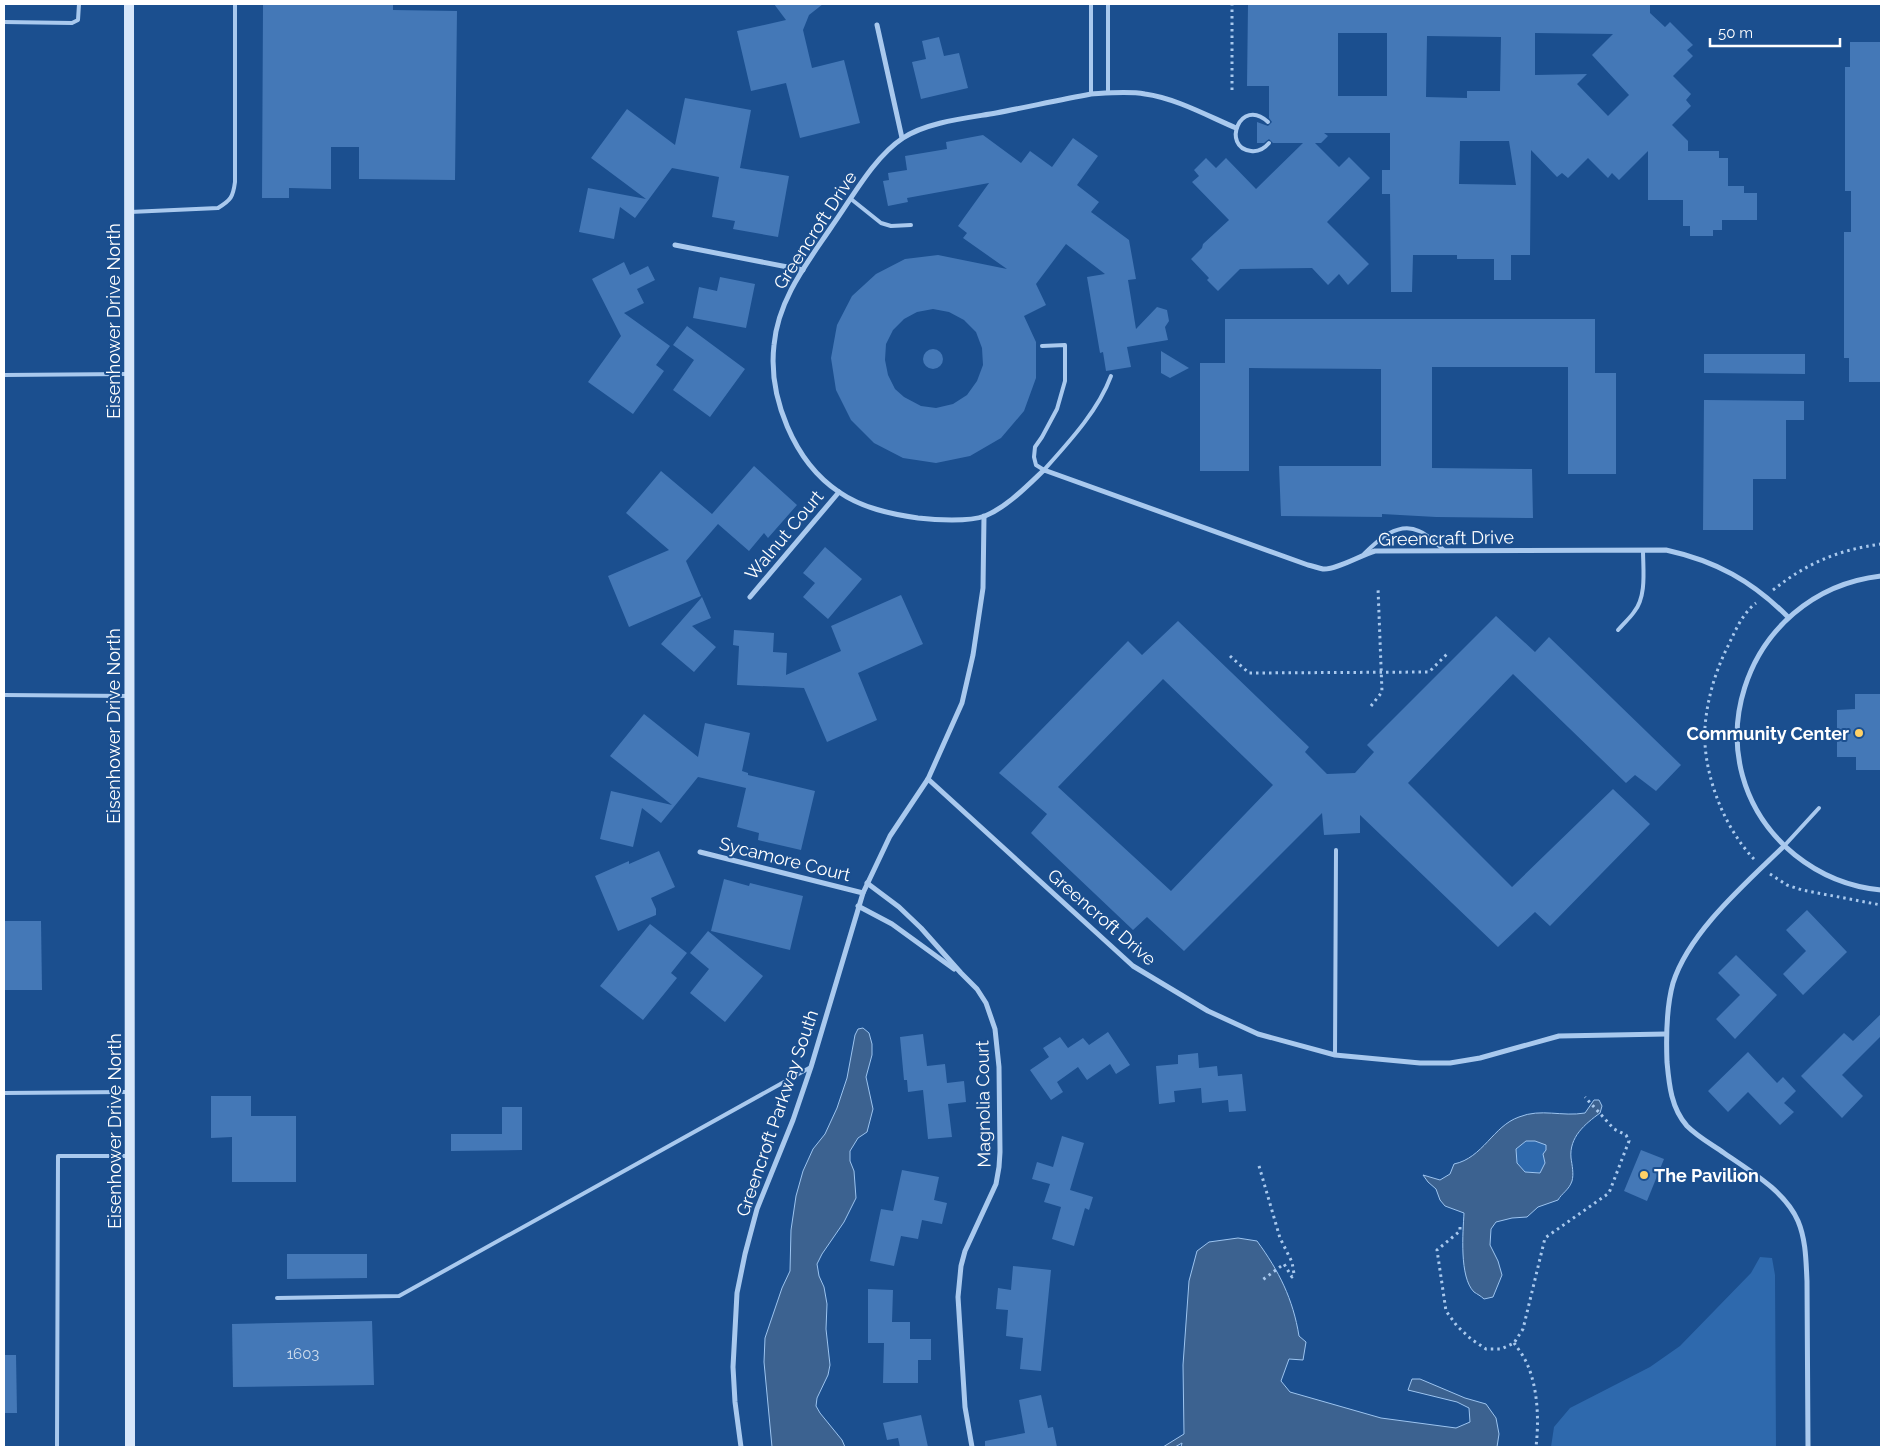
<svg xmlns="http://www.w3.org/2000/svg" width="1885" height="1451" viewBox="0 0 1885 1451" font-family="Raleway,sans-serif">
<rect width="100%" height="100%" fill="#1b4f8f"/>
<g fill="#2e69ad">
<path d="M1526,1141H1535L1546,1145V1150L1543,1154L1545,1163L1540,1173L1525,1172L1517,1163L1516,1149Z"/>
<path d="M1760,1257L1772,1258L1775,1275L1776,1447H1551L1554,1427L1570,1408L1650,1367L1680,1346L1751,1273Z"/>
</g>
<g fill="#3c6290" stroke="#9cc4f0" fill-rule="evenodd">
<path d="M863,1028L869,1033L872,1044V1055L866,1077L873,1109L867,1132L858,1138L850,1151V1161L854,1171L856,1198L844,1222L822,1254L817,1264L819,1276L824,1287L827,1304L826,1329L830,1365L828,1375L817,1398L816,1406L820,1413L842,1440L845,1447H772L764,1362L765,1338L782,1288L790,1271L791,1230L796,1196L803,1171L813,1149L825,1134L837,1108L847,1078L855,1035L858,1029Z"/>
<path d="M1594,1100H1599L1602,1106L1600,1113C1585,1124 1569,1137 1571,1158C1572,1165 1574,1174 1572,1181C1569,1190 1562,1193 1558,1200L1538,1207L1527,1217L1512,1218L1496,1222L1491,1229L1490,1245L1498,1261L1502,1275L1493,1297L1484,1299C1481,1296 1477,1294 1474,1292C1459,1277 1463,1232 1464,1213L1445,1206L1440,1200L1436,1189L1428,1182L1423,1175L1440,1180L1450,1174L1454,1164C1483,1158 1493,1126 1519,1117C1541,1108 1562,1117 1585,1113ZM1526,1141H1535L1546,1145V1150L1543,1154L1545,1163L1540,1173L1525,1172L1517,1163L1516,1149Z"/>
<path d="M1238,1238L1257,1241C1279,1271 1293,1299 1299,1336L1306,1342L1303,1360L1289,1359L1281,1381L1290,1392L1381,1418L1456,1428L1470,1422L1469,1408L1457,1402L1408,1390L1412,1379H1420L1465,1398L1486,1404L1496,1418L1499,1434L1497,1447H1181L1182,1443L1175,1447H1163L1184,1434L1183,1365L1189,1281L1197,1251L1209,1242Z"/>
</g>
<g fill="#4478b7" fill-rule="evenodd">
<path d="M263,4H393V10L457,11L455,180L359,179V147H331V189L289,188V198H262Z"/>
<path d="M774,4H823L809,15L803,30L812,68L844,60L860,123L800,138L786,83L751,91L737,31L786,20Z"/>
<path d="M1248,4H1650V13L1665,27L1670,22L1693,45L1687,50L1693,56L1673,76L1691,94L1686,100L1691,106L1672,125L1688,141V151H1719V158H1728V186H1744V193H1757V220H1722V230H1713V236H1690V226H1683V200H1648V151L1619,180L1612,173L1608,178L1588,158L1568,178L1562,173L1557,177L1531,150L1530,255H1511V280H1494V259H1457V255H1413L1412,292H1391L1390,194H1382V170H1390V133H1324L1328,136L1321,143H1315L1339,167L1349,157L1370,178L1327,222L1369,264L1348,285L1339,274L1328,285L1312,268L1240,269L1218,291L1207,280L1209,278L1191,259L1202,248L1203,244L1229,220L1192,182L1199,176L1194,170L1206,158L1216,168L1226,158L1256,189L1303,143H1273L1269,139L1264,143H1257V122L1268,126L1272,122L1269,118V86H1247ZM1338,33H1387V96H1338ZM1535,33L1613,34L1592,55L1629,95L1608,116L1577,84L1587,74L1535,75ZM1427,36L1501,37L1500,91H1467V98L1426,97ZM1460,141H1509L1516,185L1459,184Z"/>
<path d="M939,37L944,56L959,53L968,88L921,99L912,62L926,59L922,41Z"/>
<path d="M1850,42H1881V382H1849V358H1844V232H1851V191H1845V67H1850Z"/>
<path d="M685,98L751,110L740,168L789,176L778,237L733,229L735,221L712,217L719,177L672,168L635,218L620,207L614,239L579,232L588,188L646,199L591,158L627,109L675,145Z"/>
<path d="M983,135L1021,163L1030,151L1052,167L1073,138L1098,156L1077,185L1099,202L1091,212L1129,240L1136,279L1128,280L1136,329L1157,307L1167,310L1169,321L1165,327L1168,340L1127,347L1131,367L1106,371L1103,352L1100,353L1087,277L1105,274L1066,244L1036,284L1046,305L1024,316L1036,342V378L1024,411L1001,438L970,456L936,463L903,458L874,443L851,420L836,390L831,358L837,325L852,296L876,274L905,259L938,255L1007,269L963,238L967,233L958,226L989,183L907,198L908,202L888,206L883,181L889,180L888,173L907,170L905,156L947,149L946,142ZM933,309L949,312L964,320L976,332L982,348L983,365L977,381L967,395L953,404L936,408L921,406L904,397L895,389L888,375L885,360L886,344L893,330L904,319L917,312Z"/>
<path d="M624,262L630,275L648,266L655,280L637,289L644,303L624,313L670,346L656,365L664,371L633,414L588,382L621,336L592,279Z"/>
<path d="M720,277L755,284L746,328L693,318L699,287L717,291Z"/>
<path d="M1225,319H1595V373H1616V474H1568V367H1432V468L1532,469L1533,518L1436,517L1382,514V517L1281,516L1279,466H1381V369L1249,368V471H1200V363H1225Z"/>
<path d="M687,326L745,369L710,417L673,390L694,360L673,345Z"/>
<circle cx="933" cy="359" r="10"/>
<path d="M1161,351L1189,368L1170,378L1161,373Z"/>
<path d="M1704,354H1805V374L1704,373Z"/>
<path d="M1704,400L1804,401V420H1786V479H1753V530H1703Z"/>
<path d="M754,466L797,505L768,538L764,533L749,551L718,524L686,561L701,596L629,627L608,576L669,550L626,513L661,471L712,514Z"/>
<path d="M825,547L862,579L828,619L803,597L815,583L803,573Z"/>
<path d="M901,595L923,644L858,673L877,720L827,742L804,688L737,685L739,646L733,645L734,630L774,633L773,652L787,653L786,675L841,651L831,626Z"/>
<path d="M702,597L711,618L692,626L716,647L694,672L661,644Z"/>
<path d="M1496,616L1535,652L1549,637L1681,765L1656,791L1635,775L1626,783L1513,674L1408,783L1512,887L1613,789L1650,824L1550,926L1535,912L1498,947L1360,815V833L1324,835L1322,813L1184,951L1147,917L1133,930L1036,838L1031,833L1047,814L999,773L1128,641L1142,655L1178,621L1309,747L1305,752L1327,774L1355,773L1374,752L1367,745ZM1163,679L1273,785L1171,891L1058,787Z"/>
<path d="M1855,694H1881V770H1856V757H1837V710L1855,709Z"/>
<path d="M644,714L698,757L705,723L750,733L742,771L748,773V775L815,791L801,850L758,840L759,833L737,827L746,788L698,777L661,823L642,808L633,847L600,839L611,791L672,805L610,756Z"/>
<path d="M659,851L675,887L651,898L656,909V915L618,931L595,876L629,861V864Z"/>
<path d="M724,879L749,886L750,883L803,896L790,950L711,931Z"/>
<path d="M1807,910L1847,952L1803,995L1783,974L1806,951L1786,930Z"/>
<path d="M4,921H41L42,990H4Z"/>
<path d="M650,924L687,953L671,973L677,978L643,1020L600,986Z"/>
<path d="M708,931L763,976L725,1022L690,993L709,969L690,953Z"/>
<path d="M1736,955L1777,995L1735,1039L1716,1019L1740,995L1718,973Z"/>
<path d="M1881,1014V1036L1842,1075L1863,1096L1842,1118L1801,1076L1844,1033L1853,1041Z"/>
<path d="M1108,1032L1130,1065L1116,1074L1110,1064L1087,1080L1078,1067L1057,1082L1063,1092L1051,1100L1030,1070L1049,1057L1043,1048L1060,1037L1068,1048L1083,1038L1089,1045Z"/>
<path d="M923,1034L927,1066L945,1064L947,1083L964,1081L966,1102L948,1104L952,1137L928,1139L923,1090L908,1092L907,1080H904L900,1037Z"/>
<path d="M1748,1052L1777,1083L1783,1077L1796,1091L1784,1103L1794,1112L1780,1125L1748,1092L1728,1112L1708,1091Z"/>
<path d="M1198,1053L1199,1068L1217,1066L1218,1076L1242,1074L1246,1111L1229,1112L1228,1100L1202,1103L1201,1088L1174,1091L1175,1102L1159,1104L1156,1066L1178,1064V1055Z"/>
<path d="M211,1096H251V1116H296V1182H232V1137L211,1138Z"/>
<path d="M502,1107H522V1150L451,1151V1134H502Z"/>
<path d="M1062,1136L1084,1143L1070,1190L1093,1197L1089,1210L1085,1208L1074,1246L1052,1239L1061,1207L1044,1202L1050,1184L1032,1179L1037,1162L1053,1167Z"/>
<path d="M1641,1150L1664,1159L1647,1201L1624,1191Z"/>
<path d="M902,1170L939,1177L934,1200L947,1203L942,1224L922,1220L918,1239L901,1236L894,1266L870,1261L881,1209L893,1211Z"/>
<path d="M287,1254H367V1278L287,1279Z"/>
<path d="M1013,1266L1051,1270L1041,1371L1020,1369L1023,1338L1006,1336L1008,1310L996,1309L998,1288L1011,1290Z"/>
<path d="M868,1289L893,1290L892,1322H910V1339H931V1360H918V1383H883L884,1343H868Z"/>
<path d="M372,1321L374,1385L233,1387L232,1324Z"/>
<path d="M4,1355H16L17,1413H4Z"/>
<path d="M1041,1395L1048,1428L1053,1427L1057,1447H985V1441L1025,1433L1019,1400Z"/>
<path d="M921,1415L928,1447H900L898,1438L887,1440L883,1423Z"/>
</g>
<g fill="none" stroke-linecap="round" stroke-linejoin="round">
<g stroke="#a9c9ee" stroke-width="3" stroke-dasharray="2.5 4" stroke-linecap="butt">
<path d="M1232,90V4"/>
<path d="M1773,590C1807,563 1838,550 1881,544"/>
<path d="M1230,656L1249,673L1429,672L1448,653"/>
<path d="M1371,706L1382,692L1378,588"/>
<path d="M1754,859C1724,828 1702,772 1705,727C1707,699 1716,669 1729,644C1736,629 1743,613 1756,603"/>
<path d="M1770,874L1787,885L1802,890L1881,905"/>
<path d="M1259,1166L1280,1238L1292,1262L1294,1274L1292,1277L1284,1264L1261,1281"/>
<path d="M1460,1227V1231L1437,1250L1446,1311L1457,1326L1471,1339L1486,1349H1501L1514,1343L1523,1329L1545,1238L1609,1193L1629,1141L1626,1135L1614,1129L1585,1097"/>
<path d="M1514,1343C1519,1350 1525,1358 1528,1366C1538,1390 1539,1421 1536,1447"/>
</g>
<g stroke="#a9c9ee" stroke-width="4">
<path d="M4,22L72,23L78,20L79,4"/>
<path d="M1108,93V4"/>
<path d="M1091,94V4"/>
<path d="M1268,122C1240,96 1221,148 1251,151C1259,152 1264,149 1269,143"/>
<path d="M851,199L881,223L891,226L911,225"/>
<path d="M130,212L218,208C231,200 233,197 235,182V4"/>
<path d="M1042,346L1065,345V381L1057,409L1042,437L1035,447L1034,457L1036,465L1044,470C1069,442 1098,411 1111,376"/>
<path d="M4,375L127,374"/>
<path d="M1364,554C1378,540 1398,521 1419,531C1429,535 1436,544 1444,550"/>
<path d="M1618,630C1623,624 1630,618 1634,612C1647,596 1643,569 1643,550"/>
<path d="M4,695L129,696"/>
<path d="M1785,845L1819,808"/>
<path d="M1335,1055L1336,850"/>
<path d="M4,1093L128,1092"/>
<path d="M277,1298L399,1296L811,1067"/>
<path d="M57,1447L58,1156H129"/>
</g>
<g stroke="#a9c9ee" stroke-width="5">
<path d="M877,25L902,138"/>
<path d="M1236,128C1208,116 1175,98 1145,94C1128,91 1108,93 1091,94C1059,100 1027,107 996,113C967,118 927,122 903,138C874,157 852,198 832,226C808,262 778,299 774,345C768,397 794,462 839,492C862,508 891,514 918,518C935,520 969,522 985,516C1007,507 1027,486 1044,470L1308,565C1313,566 1318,568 1323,569C1336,570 1361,555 1375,551L1666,550C1716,561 1752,581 1788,617"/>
<path d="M675,245L803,270"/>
<path d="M1881,576C1742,592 1685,765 1795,855C1820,875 1849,887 1881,890"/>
<path d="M750,597L839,492"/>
<path d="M928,779L1133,966L1208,1011L1258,1034L1335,1055L1420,1063H1450L1480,1058L1559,1036L1666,1034"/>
<path d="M1784,846C1746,883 1689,932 1673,983C1666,1008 1666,1036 1667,1062C1669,1084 1671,1108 1687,1126C1698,1137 1711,1144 1724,1153C1750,1171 1785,1191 1798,1221C1806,1240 1806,1261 1807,1281L1808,1447"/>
<path d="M700,852L863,893"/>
<path d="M867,883L899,907L921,928L961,973L977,989L986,1003L995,1029L999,1067L1000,1152L999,1167L996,1184L965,1251L961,1266L958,1297L965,1407L972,1447"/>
<path d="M858,906L892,924L954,969"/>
<path d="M741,1447L735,1402L733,1367L737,1293L745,1254L757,1209L793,1120L811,1067L863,893L890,836L928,779L962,703L973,655L983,588L984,516"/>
</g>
<path stroke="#d6e6fa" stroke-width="10" d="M129,4L130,1447"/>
</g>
<g fill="#ffd166" stroke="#1b4f8f" stroke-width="2">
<circle cx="1859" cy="733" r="5"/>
<circle cx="1644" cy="1175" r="5"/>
</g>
<g text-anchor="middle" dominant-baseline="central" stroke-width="4" stroke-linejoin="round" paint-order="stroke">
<g font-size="15" fill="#d0dded">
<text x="303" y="1354">1603</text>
</g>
<g font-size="18" fill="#fff" stroke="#1b4f8f">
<text transform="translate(815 230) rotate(-57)">Greencroft Drive</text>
<text transform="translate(113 321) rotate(-90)">Eisenhower Drive North</text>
<text transform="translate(784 535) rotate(-50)">Walnut Court</text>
<text transform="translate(1446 538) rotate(-1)">Greencraft Drive</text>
<text transform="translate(113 726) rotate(-90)">Eisenhower Drive North</text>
<text transform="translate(785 859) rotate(14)">Sycamore Court</text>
<text transform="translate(1102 917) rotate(41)">Greencroft Drive</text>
<text transform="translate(983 1104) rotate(-91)">Magnolia Court</text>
<text transform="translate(777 1113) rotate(-71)">Greencroft Parkway South</text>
<text transform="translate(114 1131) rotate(-90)">Eisenhower Drive North</text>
</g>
<g font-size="18" font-weight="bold" fill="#fff" stroke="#1b4f8f" text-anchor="end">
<text x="1849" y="733">Community Center</text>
<text x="1654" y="1175" text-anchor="start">The Pavilion</text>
</g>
</g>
<rect width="1885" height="1451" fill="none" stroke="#ffffff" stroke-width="10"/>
<path d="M1710 38v8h130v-8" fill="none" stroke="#ffffff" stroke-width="2.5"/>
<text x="1718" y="38" font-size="15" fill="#ffffff" stroke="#1b4f8f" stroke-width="4" paint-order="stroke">50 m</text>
</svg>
